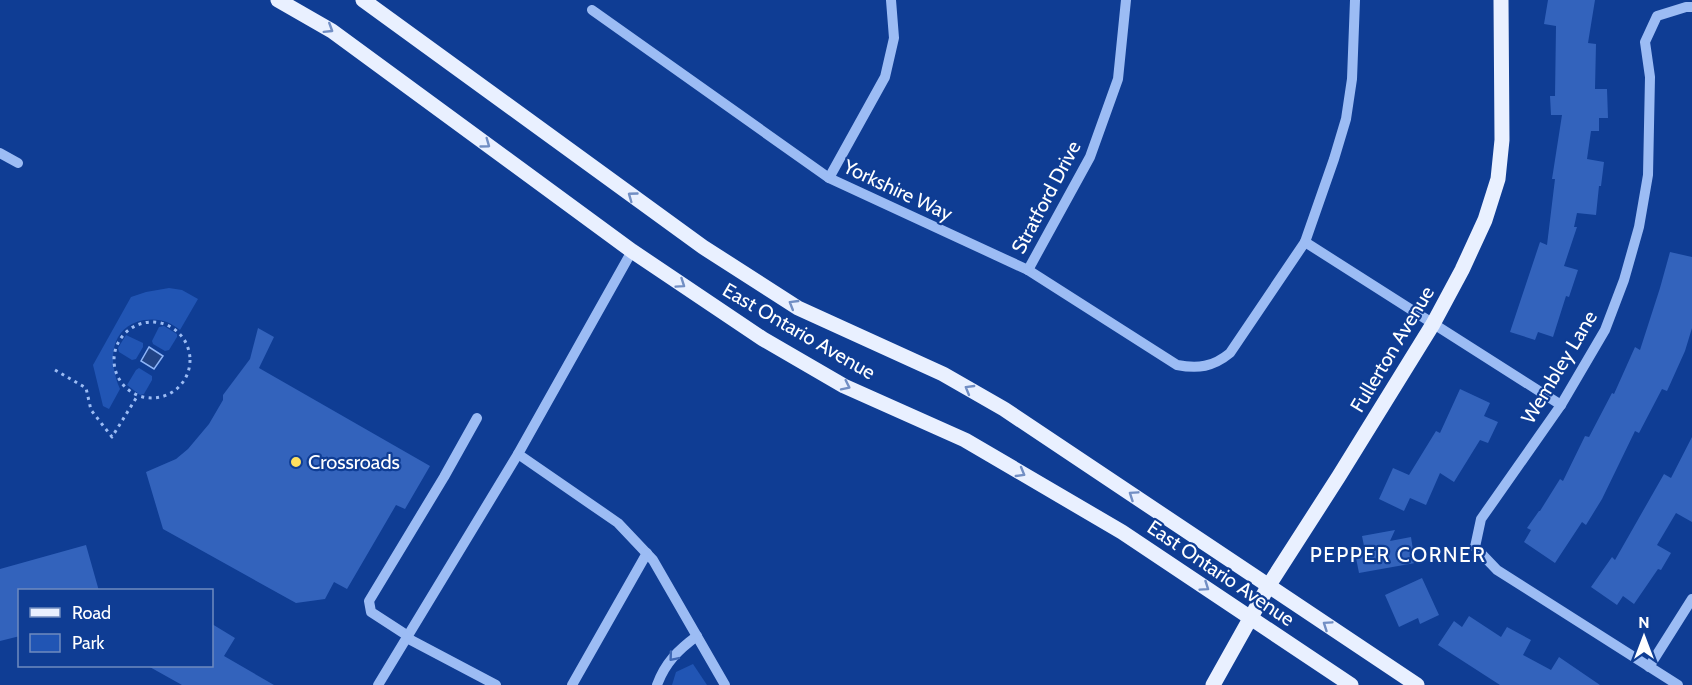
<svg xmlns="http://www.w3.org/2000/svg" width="1692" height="685" viewBox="0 0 1692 685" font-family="Cabin,sans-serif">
<rect width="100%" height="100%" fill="#0f3d94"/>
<g fill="#2155b4">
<path d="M169,288L182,290L198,299L180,330C169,321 159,318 144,320C109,327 108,361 120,389L109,409L103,406L93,365L131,297L146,292Z"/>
<path d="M164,326L177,334V337L169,350L165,351L153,344L152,341L159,327Z"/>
<path d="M126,335L143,343V347L136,359L132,360L119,352L118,348Z"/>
<path d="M139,368L152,376V380L144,394L140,395L127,385L136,370Z"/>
<path d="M693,664L707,685H672L676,672Z"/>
</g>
<path fill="#224486" stroke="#8eb5f8" stroke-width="1.5" d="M149,347L163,356L154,369L141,361Z"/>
<g fill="#3363bc">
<path d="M1548,0H1595L1588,43L1596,44L1595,89H1607L1608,118H1599V131H1591L1587,159L1604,162L1601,186H1599L1596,215L1577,213L1574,227H1577L1564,266L1578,270L1569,297L1566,296L1553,337L1538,332L1535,340L1510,332L1540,242L1547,245L1555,179H1552L1562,115H1551L1550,96H1555L1556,26L1544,24Z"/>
<path d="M1670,252L1692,257V328L1685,351L1667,391L1662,389L1639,433L1635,431L1602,499L1586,525L1582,522L1555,563L1524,542L1531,530L1527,528L1539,511H1540L1560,479L1563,481L1585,436L1589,437L1612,393L1614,394L1635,347L1640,350L1660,288Z"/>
<path d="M258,328L274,337L259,368L430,466L405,509L396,505L347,589L334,582L325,599L296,603L163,529L146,472L176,459L188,449L209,424L223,400V395L250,359Z"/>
<path d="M1460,389L1490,403L1484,416L1498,422L1488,443L1480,440L1454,482L1440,473L1426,505L1410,498L1404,511L1379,499L1393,468L1409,475L1436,431L1440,433Z"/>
<path d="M1692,437V522L1676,513L1657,545L1671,553L1661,570L1658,569L1634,604L1623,596L1617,605L1591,587L1612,557L1615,560L1664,474L1671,478Z"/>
<path d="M1395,530L1390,541L1411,537L1415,563L1359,573L1355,553L1365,551L1362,536Z"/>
<path d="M86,545L99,591H20V636L0,641V569Z"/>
<path d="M1422,578L1439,615L1420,624L1418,618L1399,627L1385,595Z"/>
<path d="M1469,616L1501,637L1507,627L1531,640L1523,655L1551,670L1559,657L1600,685H1500L1438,645L1454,621L1462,627Z"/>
<path d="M212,624L235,638L224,656L274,685H182L148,666H212Z"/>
</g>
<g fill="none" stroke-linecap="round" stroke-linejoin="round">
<g stroke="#9cbcf4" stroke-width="3" stroke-dasharray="3 4.5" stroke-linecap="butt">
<circle cx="152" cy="360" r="38"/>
<path d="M55,370L86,388L91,410L112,437L138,395"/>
</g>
<g stroke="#9cbcf4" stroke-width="10">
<path d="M592,10L829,178L1028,270L1177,365C1198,369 1213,367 1230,353L1305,242L1334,159L1346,119L1352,79L1355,0"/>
<path d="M0,153L18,163"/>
<path d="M829,178L885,77L894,38L891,0"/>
<path d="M1305,242L1561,405"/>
<path d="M632,251L518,454L618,523L653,560L725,685"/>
<path d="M1028,270L1090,157L1118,79L1126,0"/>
<path d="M408,636L371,612L369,601L444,477L477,418"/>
<path d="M407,638L496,685"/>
<path d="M1649,667L1692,599"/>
<path d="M378,685L518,454"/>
<path d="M572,685L647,553"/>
<path d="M657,685C665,663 678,650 697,636"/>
<path d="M1678,685L1497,570L1475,547L1481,519L1561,405L1605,330L1624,280L1639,227L1648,175L1650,77L1645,42L1657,16L1686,7H1692"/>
</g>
<g stroke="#e9f0ff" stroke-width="15">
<path d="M278,0L332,31L632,251L763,339L844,386L965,440L1122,532L1351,685"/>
<path d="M363,0L703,247L798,308L943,374L1004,409L1417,685"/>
<path d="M1213,685L1269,585L1339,476L1433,324L1462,270L1485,220L1498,179L1502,140L1501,0"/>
</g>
</g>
<defs><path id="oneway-chevron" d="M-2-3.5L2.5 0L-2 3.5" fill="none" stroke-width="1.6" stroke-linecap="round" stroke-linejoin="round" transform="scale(1.5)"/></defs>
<g stroke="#718ec4">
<use href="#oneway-chevron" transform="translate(329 29) rotate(32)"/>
<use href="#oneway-chevron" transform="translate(486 144) rotate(36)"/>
<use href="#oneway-chevron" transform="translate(632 196) rotate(-144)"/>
<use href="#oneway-chevron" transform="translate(681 284) rotate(34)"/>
<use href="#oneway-chevron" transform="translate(793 304) rotate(-149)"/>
<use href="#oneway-chevron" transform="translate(846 386) rotate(26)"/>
<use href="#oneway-chevron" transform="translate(969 389) rotate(-150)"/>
<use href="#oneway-chevron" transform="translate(1021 473) rotate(30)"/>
<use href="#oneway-chevron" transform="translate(1133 495) rotate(-146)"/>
<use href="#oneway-chevron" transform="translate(1205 587) rotate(34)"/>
<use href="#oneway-chevron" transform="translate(1327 625) rotate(-146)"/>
</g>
<use stroke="#4069b6" href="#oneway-chevron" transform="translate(673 657) rotate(130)"/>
<circle fill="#ffe05f" stroke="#0f3d94" stroke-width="2" cx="296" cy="462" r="6"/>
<g text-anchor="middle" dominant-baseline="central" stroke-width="4.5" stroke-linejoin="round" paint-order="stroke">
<g font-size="20" fill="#fff" stroke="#0f3d94">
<text transform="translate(898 190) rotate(25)">Yorkshire Way</text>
<text transform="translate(1046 197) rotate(-62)">Stratford Drive</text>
<text transform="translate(799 331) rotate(30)">East Ontario Avenue</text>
<text transform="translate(1392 349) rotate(-59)">Fullerton Avenue</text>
<text transform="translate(1559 367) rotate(-59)">Wembley Lane</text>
<text transform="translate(1221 573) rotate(34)">East Ontario Avenue</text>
</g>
<g font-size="20" fill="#fff" stroke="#0f3d94" text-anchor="start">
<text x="308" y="462">Crossroads</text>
</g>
<g font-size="21" letter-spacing="1.5" fill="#fff" stroke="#0f3d94">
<text x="1398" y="554">PEPPER CORNER</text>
</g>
</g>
<rect x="18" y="589" width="195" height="78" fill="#0f3d94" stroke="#6f8bbf" stroke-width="1.5"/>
<rect x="30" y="608" width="30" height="9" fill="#e9f0ff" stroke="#6f8bbf" stroke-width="1.5"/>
<text x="72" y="619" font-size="18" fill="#ffffff">Road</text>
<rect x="30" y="634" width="30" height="18" fill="#2155b4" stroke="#6f8bbf" stroke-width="1.5"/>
<text x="72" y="649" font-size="18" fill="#ffffff">Park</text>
<g transform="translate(1644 637)" stroke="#0f3d94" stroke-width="4.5" paint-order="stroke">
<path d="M0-4.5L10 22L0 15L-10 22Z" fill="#ffffff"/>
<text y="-9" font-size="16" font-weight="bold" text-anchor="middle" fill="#ffffff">N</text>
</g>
</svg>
